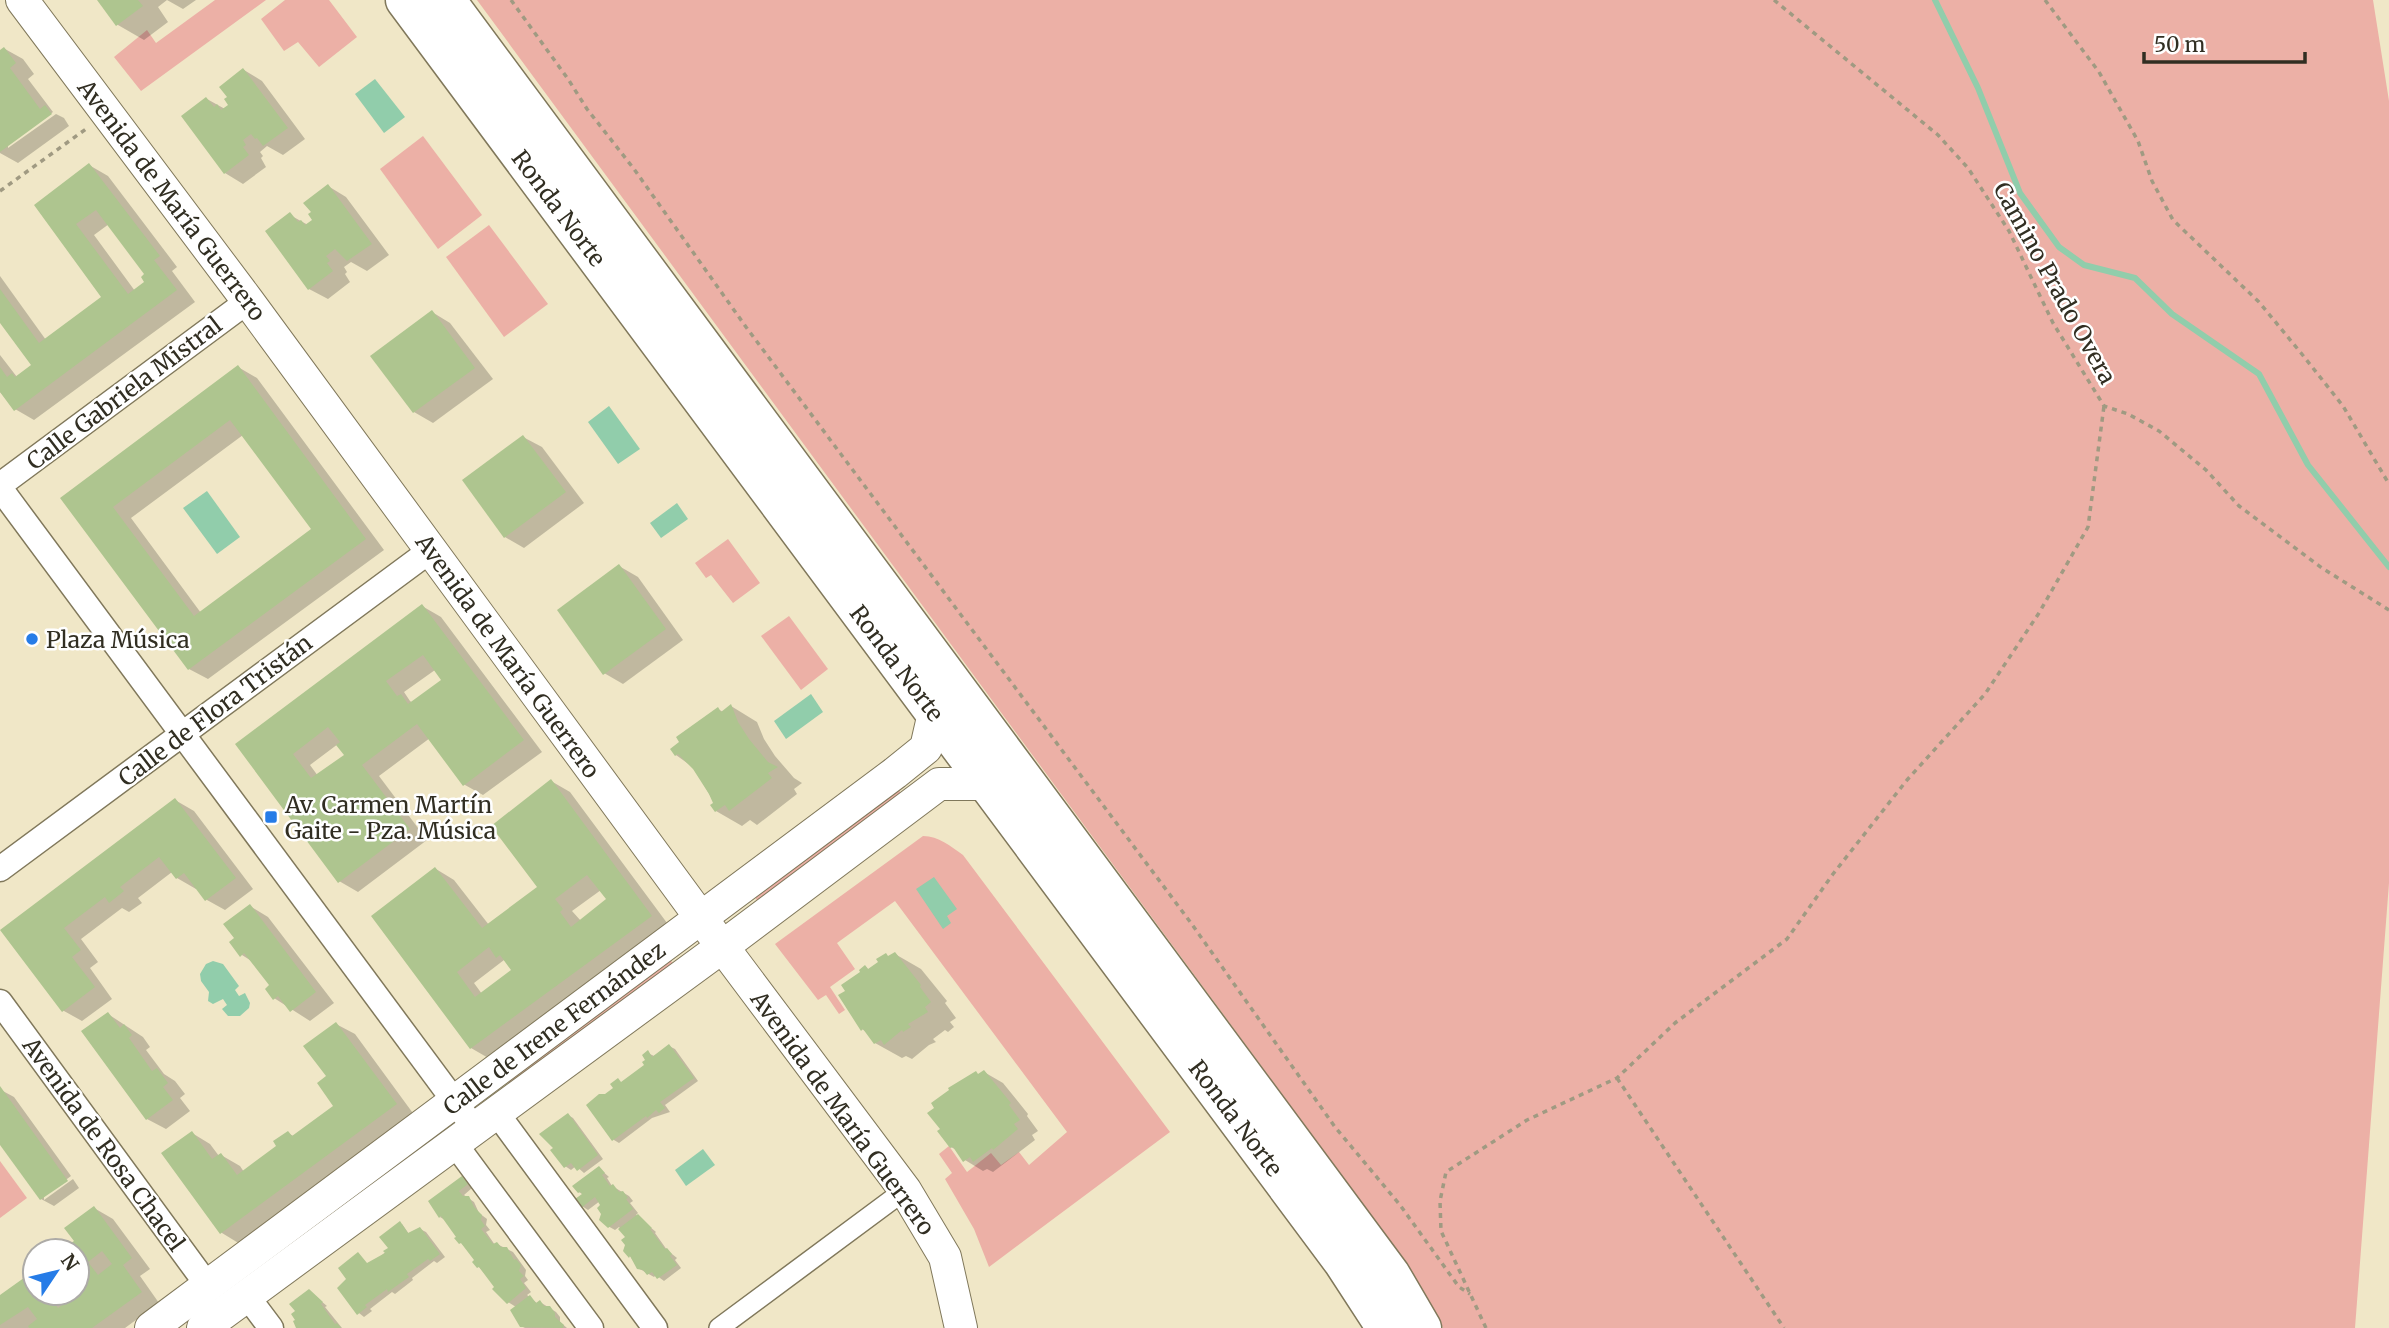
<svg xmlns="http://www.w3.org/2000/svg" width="2389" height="1328" viewBox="0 0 2389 1328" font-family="Merriweather,serif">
<rect width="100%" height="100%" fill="#f0e7c7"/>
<g fill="#ecb0a6">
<path d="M215,0H266L141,91L114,57L147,30L156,43Z"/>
<path d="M285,0H329L357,37L319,67L298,42L284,51L261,19Z"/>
<path d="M477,0H2373L2389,101V883L2355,1328H1443L1437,1314L1362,1203Z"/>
<path d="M423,136L482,215L438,249L380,169Z"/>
<path d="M489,225L548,304L504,337L446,257Z"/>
<path d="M728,539L760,583L733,603L711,575L706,578L695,563Z"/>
<path d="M789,616L828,669L801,690L761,636Z"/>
<path d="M897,787L902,795L758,902L753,894Z"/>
<path d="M923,836C939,836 950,846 963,855L1170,1132L989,1267L974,1229L945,1179L952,1173L939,1154L949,1146L967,1172L991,1153L1001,1165L1019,1152L1029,1165L1067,1132L895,901L837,943L855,969L830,987L845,1010L839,1014L826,995L818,1000L775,944Z"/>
<path d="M669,958L674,965L511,1086L505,1079Z"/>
<path d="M0,1161L27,1198L0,1218Z"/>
</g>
<g fill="#91cdab">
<path d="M375,79L405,117L384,133L355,94Z"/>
<path d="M609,406L640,449L618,464L588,422Z"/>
<path d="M207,491L240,537L217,554L183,508Z"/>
<path d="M677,503L688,519L661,538L650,523Z"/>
<path d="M811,694L823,712L786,739L774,721Z"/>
<path d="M934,877L957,909L947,916L951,923L943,929L916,889Z"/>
<path d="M213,961L223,964L239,986L235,990L239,996L245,993L250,1003L249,1008L240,1016H228L222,1009L227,1005L223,999L213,1004L208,1001L209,992L201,981L200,974L206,964Z"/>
<path d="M703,1149L715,1165L686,1186L675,1170Z"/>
</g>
<g fill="#0003" fill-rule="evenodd">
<path d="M99,0H196L183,9L167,0L158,7L168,22L144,40L118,25Z"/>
<path d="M5,49L23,59L34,74L28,79L53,112L8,144V148L56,114L64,118L69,126L18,163L0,153V52Z"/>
<path d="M244,70L262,81L305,139L283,155L267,146L260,152L263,156L261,158L266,167L243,184L225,173L207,99L225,109L230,105Z"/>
<path d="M89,165L108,176L177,267L172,271L195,302L34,420L15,409L0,392V355L17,377L34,365L0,320V276L46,340L103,297L37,205ZM109,224L147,275L146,282L135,291L94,235Z"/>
<path d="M328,186L346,197L389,255L367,271L351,262L344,267L347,272L345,274L350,282L328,299L309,289L290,215L308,225L314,221Z"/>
<path d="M432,312L450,323L493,379L433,423L414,412Z"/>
<path d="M238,367L257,378L384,550L208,679L189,669L62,498ZM243,435L314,529L201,613L131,518Z"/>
<path d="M523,437L542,447L584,503L524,548L505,537Z"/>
<path d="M619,566L638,577L683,640L623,684L604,673Z"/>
<path d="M422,606L441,617L542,752L483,795L465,785L430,738L379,776L427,840L358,892L339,881L237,745ZM435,670L443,680L413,703L410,701L404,692ZM338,744L346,755L318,776L310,765Z"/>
<path d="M731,706L757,722L764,739L775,756L794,778L802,783L794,789L797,794L757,825L750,820L742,826L716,811L715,804L694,768L676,755L718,709L723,712Z"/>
<path d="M551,781L570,792L670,927L490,1059L471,1048L436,869L454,880L489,925L540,887ZM601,890L609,900L581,921L572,911ZM504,960L513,971L482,994L474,983Z"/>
<path d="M175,800L194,811L253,889L225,910L207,900L197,887L196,889L177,878L172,872L138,898L142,903L129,912L122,908L81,939L98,962L90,968L112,999L82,1021L64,1011L3,930Z"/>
<path d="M250,906L268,917L334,1003L310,1021L274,998L271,986L253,962L242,955L236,938Z"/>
<path d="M895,954L921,969L947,1001L945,1003L956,1018L950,1022L954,1027L948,1032L945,1030L933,1039L936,1042L929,1045L912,1059L906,1056L902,1058L875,1043L868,1033L862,1029L847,991L866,967L869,970Z"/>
<path d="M108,1014L143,1037L150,1047L146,1050L164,1074L175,1081L185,1094L180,1098L190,1111L166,1129L147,1119Z"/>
<path d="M336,1024L355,1034L415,1116L240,1244L222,1233L163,1154L192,1133L210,1144L219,1156L221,1155L240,1166L244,1172L279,1147L288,1133L295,1137L336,1106L328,1077Z"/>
<path d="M669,1046L675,1049L698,1081L665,1105L670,1112L652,1118L619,1143L614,1140L605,1096L646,1066L648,1053L654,1056Z"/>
<path d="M984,1072L1003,1083L1028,1114L1027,1116L1038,1131L1032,1135L1035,1140L993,1172L987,1169L983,1171L965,1160L958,1151L951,1147L980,1075Z"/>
<path d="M1,1090L14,1097L71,1176L44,1196V1200L73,1179L79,1188L54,1206L41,1199L0,1142Z"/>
<path d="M568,1115L573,1118L603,1159L584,1173L576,1166L571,1170L565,1166Z"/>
<path d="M599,1168L609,1177L607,1178L612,1186L629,1196L633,1201L630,1203L638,1213L636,1215L656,1232L655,1233L667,1250L677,1258L675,1260L681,1268L664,1281L656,1275L654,1277L638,1268L630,1256L626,1245L627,1237L619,1227L615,1230L606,1225L603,1206L600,1201L588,1210L582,1206L584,1195L579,1192Z"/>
<path d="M462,1178L472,1188L464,1195L474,1202L479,1213L487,1219L486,1225L490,1230L486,1232L495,1245L497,1244L513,1252L526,1270L525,1276L528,1280L524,1283L531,1292L527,1295L538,1304L540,1302L556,1312L560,1317V1322L567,1328H525L521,1326L516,1307L508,1302L475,1262L477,1261L457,1238L458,1237L445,1220L440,1217Z"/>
<path d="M94,1208L113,1219L150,1269L140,1276L159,1303L125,1328H0V1298L35,1272V1293H77V1251H63L76,1241Z"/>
<path d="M402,1224L409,1234L420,1229L426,1232L445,1257L437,1263L434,1261L412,1278L413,1280L395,1294L392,1292L370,1309L372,1311L364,1317L359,1313L368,1265L373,1263L390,1248Z"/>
<path d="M309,1291L327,1306L325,1307L342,1328H298Z"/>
</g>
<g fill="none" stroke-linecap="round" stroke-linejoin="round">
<path stroke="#91cdab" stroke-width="6" d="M1935,0L1978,88L2020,193L2059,247L2084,265L2135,278L2172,314L2259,374L2308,465L2389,567"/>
</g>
<g fill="#aec58f" fill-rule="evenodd">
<path d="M97,0H138L143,6L116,26Z"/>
<path d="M4,47L16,63L10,68L40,109L45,105L52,114L0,152V50Z"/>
<path d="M243,68L288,128L263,146L257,138L255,139L251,134L243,140L246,145L243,147L249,155L224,174L181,116L206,97L214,107L217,104L221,110L228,105L224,99L227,97L219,87Z"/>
<path d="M89,163L160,256L154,260L177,290L14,411L0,392V367L7,377L12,373L15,377L31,365L0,323V289L39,343L101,297L34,205ZM96,210L144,274L141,277L144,282L128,294L76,224Z"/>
<path d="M328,184L372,244L347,261L335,249L326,256L330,261L327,263L333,271L308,290L265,231L290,212L298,222L301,220L305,225L312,220L308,214L311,212L303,203Z"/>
<path d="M432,310L475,368L413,413L370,356Z"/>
<path d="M238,365L366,539L188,670L60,498ZM230,420L311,529L194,616L113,507Z"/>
<path d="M523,435L566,492L504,538L462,480Z"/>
<path d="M619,564L666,629L603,675L557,610Z"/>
<path d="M422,604L524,740L463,786L417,724L362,765L410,829L338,883L235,744ZM423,655L441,680L408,704L401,694L397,696L386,681ZM328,727L340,742L336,745L344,755L311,778L293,754Z"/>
<path d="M731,704L738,722L749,739L768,762L778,767L768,773L772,778L729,811L725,805L715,812L710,805L713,803L709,794L693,769L678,754L675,756L670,749L679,742L676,737L718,707L721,712Z"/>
<path d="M551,779L652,916L470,1049L371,916L435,867L482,928L537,887L491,826ZM587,875L606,899L571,927L560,912L563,909L555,899ZM489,947L496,958L500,955L511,970L475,997L457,972Z"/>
<path d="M175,798L236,878L205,901L184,873L176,879L159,857L120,887L124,891L109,903L105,897L64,928L81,950L72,957L95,987L62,1012L0,930Z"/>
<path d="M250,904L316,992L290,1012L278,996L273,1000L265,989L269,985L244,953L240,957L229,942L234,938L223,924Z"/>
<path d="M895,952L921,985L920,987L931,1002L925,1007L928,1012L908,1024L911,1027L903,1032L902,1030L884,1045L881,1040L874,1044L863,1029L861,1031L838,995L845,991L841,985L860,972L859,970L865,965L868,969L878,962L876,959L886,953L888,956Z"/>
<path d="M108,1012L120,1028L124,1024L132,1035L129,1038L152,1071L157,1068L168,1083L163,1087L173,1100L146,1120L81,1031Z"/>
<path d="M336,1022L397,1104L220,1234L161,1153L192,1131L212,1159L221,1153L237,1175L276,1146L273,1141L288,1131L292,1136L333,1106L317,1083L326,1076L303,1046Z"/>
<path d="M669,1044L694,1078L660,1102L665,1108L659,1113L656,1110L647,1118L646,1116L612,1141L586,1105L599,1094H605L613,1088L610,1084L618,1078L621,1082L644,1065L642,1062L645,1060L642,1055L648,1050L652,1057Z"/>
<path d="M984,1070L1011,1103L1009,1105L1020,1120L1014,1124L1018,1129L993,1150L992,1148L973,1162L970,1157L963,1162L953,1147L950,1148L937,1131L940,1129L927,1113L934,1108L931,1103L949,1090L948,1088L976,1071L978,1074Z"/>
<path d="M0,1086L68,1181L40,1200L0,1145Z"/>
<path d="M568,1113L598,1155L577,1171L571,1163L564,1168L550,1150L553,1148L539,1134Z"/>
<path d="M599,1166L605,1173L602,1175L610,1186L613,1184L619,1192L623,1191L628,1198L626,1199L633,1209L608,1228L599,1220L601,1214L597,1208L600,1205L595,1197L581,1208L575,1199L582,1194L580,1192L578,1193L572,1186Z"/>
<path d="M462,1176L468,1184L459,1191L463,1196H469L474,1207L482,1215L481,1220L485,1226L481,1229L493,1244L497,1242L501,1247H507L514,1260L516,1259L521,1265L519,1271L524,1276L520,1279L526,1288L507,1304L492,1289L494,1287L479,1267L477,1268L472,1262L474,1260L461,1243L459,1244L454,1238L456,1237L441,1216L439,1218L428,1201Z"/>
<path d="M94,1206L132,1258L123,1265L142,1292L92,1328H29L28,1326L37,1319L28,1307L0,1325V1295L35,1270V1293H46L58,1308L81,1291L77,1285V1251H60L74,1241L64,1228ZM102,1251L112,1264L98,1275L88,1262Z"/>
<path d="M638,1214L652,1228L650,1229L665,1249L667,1248L672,1254L670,1256L677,1265L657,1279L652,1272L647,1275L643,1270L637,1269L630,1256L629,1258L623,1251L625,1245L621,1240L625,1237L618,1229Z"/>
<path d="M400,1221L408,1233L420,1227L440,1254L430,1261L428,1259L407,1274L409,1277L399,1284L388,1292L387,1289L365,1305L367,1307L357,1315L337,1288L346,1279L338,1268L358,1252L367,1263L385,1253L383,1251L388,1248L379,1237Z"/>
<path d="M309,1289L323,1302L321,1304L335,1324L337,1323L341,1328H296L293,1321L295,1320L291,1314L295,1311L289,1304Z"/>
<path d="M530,1295L536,1303L540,1300L544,1306H550L555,1313V1317L564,1325L563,1328L520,1327L510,1310Z"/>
</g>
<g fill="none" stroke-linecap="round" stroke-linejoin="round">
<defs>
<path id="pedestrian" d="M719,1328L905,1190"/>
<g id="minor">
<path d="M0,485L248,301"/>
<path d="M0,488L475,1129"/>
<path d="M0,869L431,550"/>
<path d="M0,1002L208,1286"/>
<path d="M496,1112L655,1328"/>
<path d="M455,1144L591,1328"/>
<path d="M247,1296L271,1328"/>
</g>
<g id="tertiary">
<path d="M22,0L248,301L701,918L905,1190L945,1257L961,1328"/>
<path d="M151,1328L895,773L926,748L934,713"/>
<path d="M203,1328L722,947L939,784H987"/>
</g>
<g id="primary">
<path d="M405,0L1343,1262L1386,1328"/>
<path d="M446,0L1391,1275L1422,1328"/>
</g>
</defs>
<use href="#pedestrian" stroke="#80785b" stroke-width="22"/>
<use href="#minor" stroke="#80785b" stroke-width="27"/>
<use href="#tertiary" stroke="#80785b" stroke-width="34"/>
<use href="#primary" stroke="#80785b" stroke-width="41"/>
<g stroke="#a09a82" stroke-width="3.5" stroke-dasharray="5 5" stroke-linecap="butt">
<path d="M511,0L568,79L587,109L634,169L746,327L1191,923L1335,1127L1400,1205L1459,1287L1470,1294"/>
<path d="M1774,0L1938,135L1968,168L2009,231L2053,323L2104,406L2128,414L2159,431L2206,470L2239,506L2322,568L2389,610"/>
<path d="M2045,0L2099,72L2138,141L2152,181L2173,220L2259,302L2301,353L2343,406L2389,484"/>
<path d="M0,191L86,129"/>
<path d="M1617,1078L1784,1328"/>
<path d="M1486,1328L1441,1231L1440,1201L1446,1172L1527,1120L1617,1078L1675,1023L1787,939L1833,874L1907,780L1985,694L2039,613L2088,527L2104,406"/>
</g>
<use href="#pedestrian" stroke="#fff" stroke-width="19"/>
<use href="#minor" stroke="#fff" stroke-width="24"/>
<use href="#tertiary" stroke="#fff" stroke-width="32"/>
<use href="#primary" stroke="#fff" stroke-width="38"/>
</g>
<g fill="#267ce7" stroke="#fff" stroke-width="2.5">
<circle cx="32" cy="639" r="7"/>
<rect x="264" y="810" width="14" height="14" rx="3.5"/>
</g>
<g text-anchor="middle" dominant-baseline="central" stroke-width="5" stroke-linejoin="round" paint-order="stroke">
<g font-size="23" fill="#312e22" stroke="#fff">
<text transform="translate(172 200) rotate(53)">Avenida de María Guerrero</text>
<text transform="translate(559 208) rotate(53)">Ronda Norte</text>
<text transform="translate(2055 283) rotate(61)">Camino Prado Overa</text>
<text transform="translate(124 393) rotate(-37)">Calle Gabriela Mistral</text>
<text transform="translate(508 656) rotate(54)">Avenida de María Guerrero</text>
<text transform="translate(897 663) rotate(53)">Ronda Norte</text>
<text transform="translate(215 710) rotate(-37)">Calle de Flora Tristán</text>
<text transform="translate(554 1028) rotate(-37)">Calle de Irene Fernández</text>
<text transform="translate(843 1113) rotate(54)">Avenida de María Guerrero</text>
<text transform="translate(1236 1118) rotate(53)">Ronda Norte</text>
<text transform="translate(104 1144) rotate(54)">Avenida de Rosa Chacel</text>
</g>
<g font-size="23" fill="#312e22" stroke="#fff" text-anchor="start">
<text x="46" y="639">Plaza Música</text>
<text x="285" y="804">Av. Carmen Martín<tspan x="285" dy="26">Gaite - Pza. Música</tspan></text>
</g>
</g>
<g transform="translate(56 1272) rotate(55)"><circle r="33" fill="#ffffff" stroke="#adaba7" stroke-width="2"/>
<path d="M0-5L12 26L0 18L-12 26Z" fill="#267ce7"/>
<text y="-10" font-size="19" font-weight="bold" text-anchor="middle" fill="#312e22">N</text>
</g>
<path d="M2144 52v10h161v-10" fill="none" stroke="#312e22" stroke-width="3.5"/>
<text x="2154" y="52" font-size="21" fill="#312e22" stroke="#ffffff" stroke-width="5" paint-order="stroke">50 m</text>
</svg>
